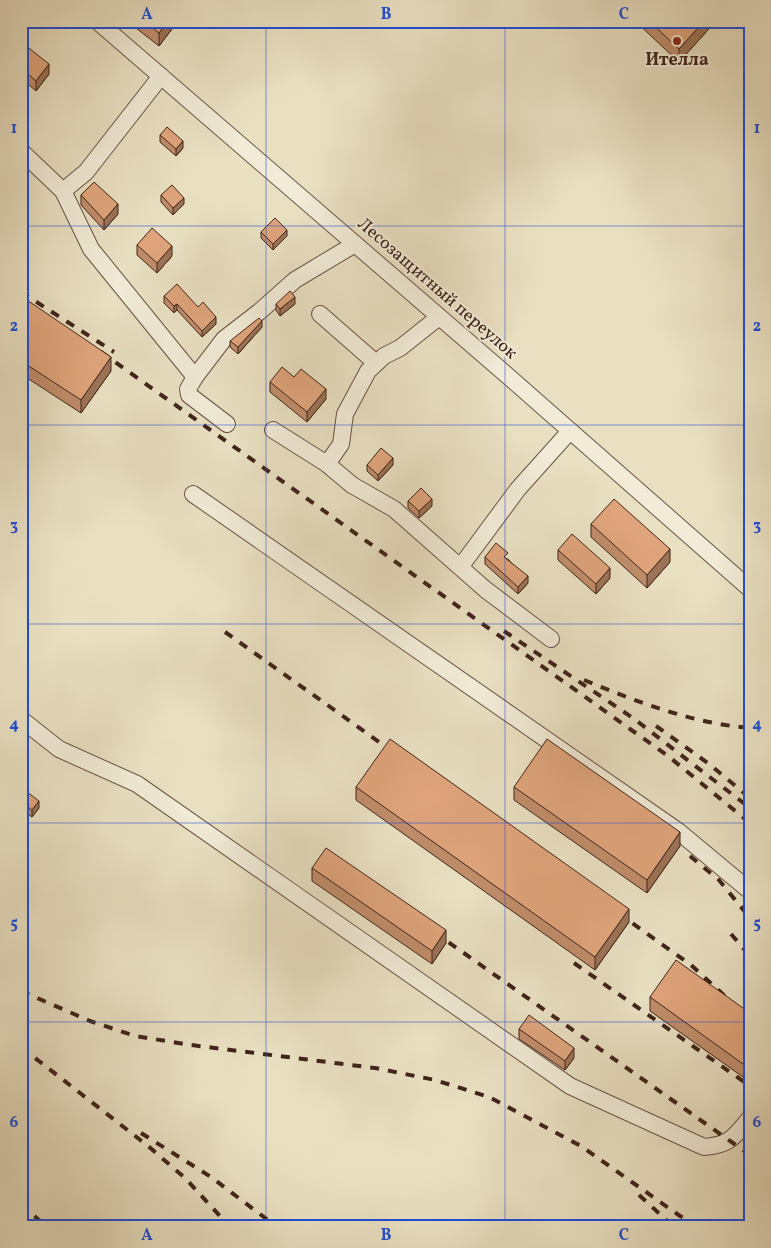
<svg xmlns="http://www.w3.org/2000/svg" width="771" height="1248" viewBox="0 0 771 1248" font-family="Vollkorn,serif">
<rect width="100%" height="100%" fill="#e9e0c2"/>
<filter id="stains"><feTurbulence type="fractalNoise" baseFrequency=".004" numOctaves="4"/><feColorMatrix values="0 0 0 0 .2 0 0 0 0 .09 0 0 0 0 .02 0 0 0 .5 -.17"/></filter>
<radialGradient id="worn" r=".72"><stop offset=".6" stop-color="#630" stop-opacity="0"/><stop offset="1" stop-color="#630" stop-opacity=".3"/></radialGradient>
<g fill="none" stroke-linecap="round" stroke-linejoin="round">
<defs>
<g id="minor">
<path d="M97,21L509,377L750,589"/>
<path d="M21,151L63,191L91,249L195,377L224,339L259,312L295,280L355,244"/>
<path d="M63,191L86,172L161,76"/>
<path d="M320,314L376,363"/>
<path d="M195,377L188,389L189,395L227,424"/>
<path d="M273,430L327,464L352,485L394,509L486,590L551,639"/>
<path d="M327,464L341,444L345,414L368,371L384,356L400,348L439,317"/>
<path d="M193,494L678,831L750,891"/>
<path d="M461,566L518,489L570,431"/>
<path d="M21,719L59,749L137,784L570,1086L704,1147C730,1145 734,1137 750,1118"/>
</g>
</defs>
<use href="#minor" stroke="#6a5344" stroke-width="18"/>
<use href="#minor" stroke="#f1ebd7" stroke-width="16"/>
<g stroke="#40241a" stroke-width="4" stroke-dasharray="9 9" stroke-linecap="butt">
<path d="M21,292L114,352"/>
<path d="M101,352L668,756L750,823"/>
<path d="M504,631L633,718L750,808"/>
<path d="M225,632L396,754"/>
<path d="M584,680C638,702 691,723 750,728"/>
<path d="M656,726L709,764L750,798"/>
<path d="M690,856L719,880L750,918"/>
<path d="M618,913L691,965L750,1019"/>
<path d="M434,932L750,1155"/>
<path d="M731,934L750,956"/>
<path d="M574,963L750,1086"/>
<path d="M21,991L90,1021L135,1036L191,1045L375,1068L435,1080L489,1097L581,1146L680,1216L704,1227"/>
<path d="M21,1047L148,1146L185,1178L230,1227"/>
<path d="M141,1133L211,1177L277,1227"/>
<path d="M639,1195L674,1227"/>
<path d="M21,1204L47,1227"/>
<path d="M21,1214L35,1227"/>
</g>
</g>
<g fill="#c08d6a" stroke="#40241a">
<path d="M127,21H178L159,46Z"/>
<path d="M635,21H716L679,62Z"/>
<path d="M21,50L49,74L36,91L21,78Z"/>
<path d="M160,135L183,148L176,156L160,142Z"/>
<path d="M81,195L118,214L104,230L81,205Z"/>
<path d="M161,195L184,204L173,215L161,202Z"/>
<path d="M261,232L287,236L273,250L261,238Z"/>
<path d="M137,245L172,256L157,273L137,255Z"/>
<path d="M21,296L111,371L81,413L21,374Z"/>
<path d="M164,296L198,307L216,324L202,337L177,310L174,313L164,303Z"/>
<path d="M276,304H295L280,316L276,310Z"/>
<path d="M262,327L238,354L230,347V341Z"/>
<path d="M294,377L326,399L307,422L270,392V382Z"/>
<path d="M367,465H393L378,481L367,471Z"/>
<path d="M408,501L432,506L419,518L408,508Z"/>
<path d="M591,524L670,562L647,588L591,537Z"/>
<path d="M558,550L610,578L596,594L558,560Z"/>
<path d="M485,557L508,559L528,583L518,594L485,564Z"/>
<path d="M356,787L629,922L595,970L356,800Z"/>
<path d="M514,787L680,846L647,893L514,800Z"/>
<path d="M21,798L39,808L32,817L21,809Z"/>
<path d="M312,868L446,943L432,964L312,881Z"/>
<path d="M650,997L750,1013V1082L650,1011Z"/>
<path d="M519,1029L574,1058L565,1070L519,1039Z"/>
</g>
<g fill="#9c7356" stroke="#40241a">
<path d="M168,21H178L159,46V33Z"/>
<path d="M704,21H716L679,62V49Z"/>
<path d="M49,64V74L36,91V81Z"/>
<path d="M183,141V148L176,156V149Z"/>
<path d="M184,198V204L173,215V208Z"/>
<path d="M118,204V214L104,230V220Z"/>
<path d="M287,230V236L273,250V244Z"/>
<path d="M172,246V256L157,273V263Z"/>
<path d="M295,297V304L280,316V309Z"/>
<path d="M177,304V310L174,313V306Z"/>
<path d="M216,317V324L202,337V331Z"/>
<path d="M262,321V327L238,354V347Z"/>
<path d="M111,357V371L81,413V400Z"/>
<path d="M326,389V399L307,422V412Z"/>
<path d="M393,458V465L378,481V475Z"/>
<path d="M432,499V506L419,518V511Z"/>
<path d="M670,549V562L647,588V575Z"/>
<path d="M610,568V578L596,594V584Z"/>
<path d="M528,576V583L518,594V587Z"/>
<path d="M39,801V808L32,817V810Z"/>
<path d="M680,832V846L647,893V880Z"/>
<path d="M629,909V922L595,970V957Z"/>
<path d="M446,930V943L432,964V951Z"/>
<path d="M574,1048V1058L565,1070V1061Z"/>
</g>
<g fill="#dfa47b" stroke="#40241a">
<path d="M144,21H168L159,33Z"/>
<path d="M649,21H704L679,49Z"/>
<path d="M25,45L49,64L36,81L21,68V50Z"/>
<path d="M167,127L183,141L176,149L160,135Z"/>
<path d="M94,182L118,204L104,220L81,195Z"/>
<path d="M172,185L184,198L173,208L161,195Z"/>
<path d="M275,218L287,230L273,244L261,232Z"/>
<path d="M152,228L172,246L157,263L137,245Z"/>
<path d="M177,284L198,307L203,302L216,317L202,331L177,304L174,306L164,296Z"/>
<path d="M290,291L295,297L280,309L276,304Z"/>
<path d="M21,296L111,357L81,400L21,361Z"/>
<path d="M259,318L262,321L238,347L230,341Z"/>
<path d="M282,367L294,377L301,369L326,389L307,412L270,382Z"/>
<path d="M381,448L393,458L378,475L367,465Z"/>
<path d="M421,488L432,499L419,511L408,501Z"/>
<path d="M614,499L670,549L647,575L591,524Z"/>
<path d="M572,534L610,568L596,584L558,550Z"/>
<path d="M496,543L508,553L504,557L528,576L518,587L485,557Z"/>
<path d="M390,739L629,909L595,957L356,787Z"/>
<path d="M547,739L680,832L647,880L514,787Z"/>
<path d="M27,792L39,801L32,810L21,802V798Z"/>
<path d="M326,848L446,930L432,951L312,868Z"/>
<path d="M676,960L750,1013V1069L650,997Z"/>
<path d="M529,1015L574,1048L565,1061L519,1029Z"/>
</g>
<path fill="none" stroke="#1d4ed8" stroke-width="1" stroke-opacity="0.55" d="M266,21V1227M505,21V1227M21,226H750M21,425H750M21,624H750M21,823H750M21,1022H750"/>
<circle fill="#8f2418" stroke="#f1ebd7" stroke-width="2" cx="677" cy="41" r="5"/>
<g text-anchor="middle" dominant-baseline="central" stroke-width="4" stroke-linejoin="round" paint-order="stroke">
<g font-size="18" font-weight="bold" fill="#40241a" stroke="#f1ebd7">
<text x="677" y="60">Ителла</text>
</g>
<g font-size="18" fill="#40241a" stroke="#f1ebd7">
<text transform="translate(437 289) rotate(41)">Лесозащитный переулок</text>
</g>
</g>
<rect width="771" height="1248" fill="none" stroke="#e9e0c2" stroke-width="55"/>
<rect x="28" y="28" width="716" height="1192" fill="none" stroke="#1d4ed8" stroke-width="2"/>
<g font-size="16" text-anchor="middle" font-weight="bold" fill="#1d4ed8">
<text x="147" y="19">A</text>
<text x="386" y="19">B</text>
<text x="624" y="19">C</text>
<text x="14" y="133">1</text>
<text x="757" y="133">1</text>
<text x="14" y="331">2</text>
<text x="757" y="331">2</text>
<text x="14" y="530">3</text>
<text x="757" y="530">3</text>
<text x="14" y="729">4</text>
<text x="757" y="729">4</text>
<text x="14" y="928">5</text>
<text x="757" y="928">5</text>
<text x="14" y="1127">6</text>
<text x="757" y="1127">6</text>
<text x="147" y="1240">A</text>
<text x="386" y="1240">B</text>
<text x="624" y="1240">C</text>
</g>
<rect width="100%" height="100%" filter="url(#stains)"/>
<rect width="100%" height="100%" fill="url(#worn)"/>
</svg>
